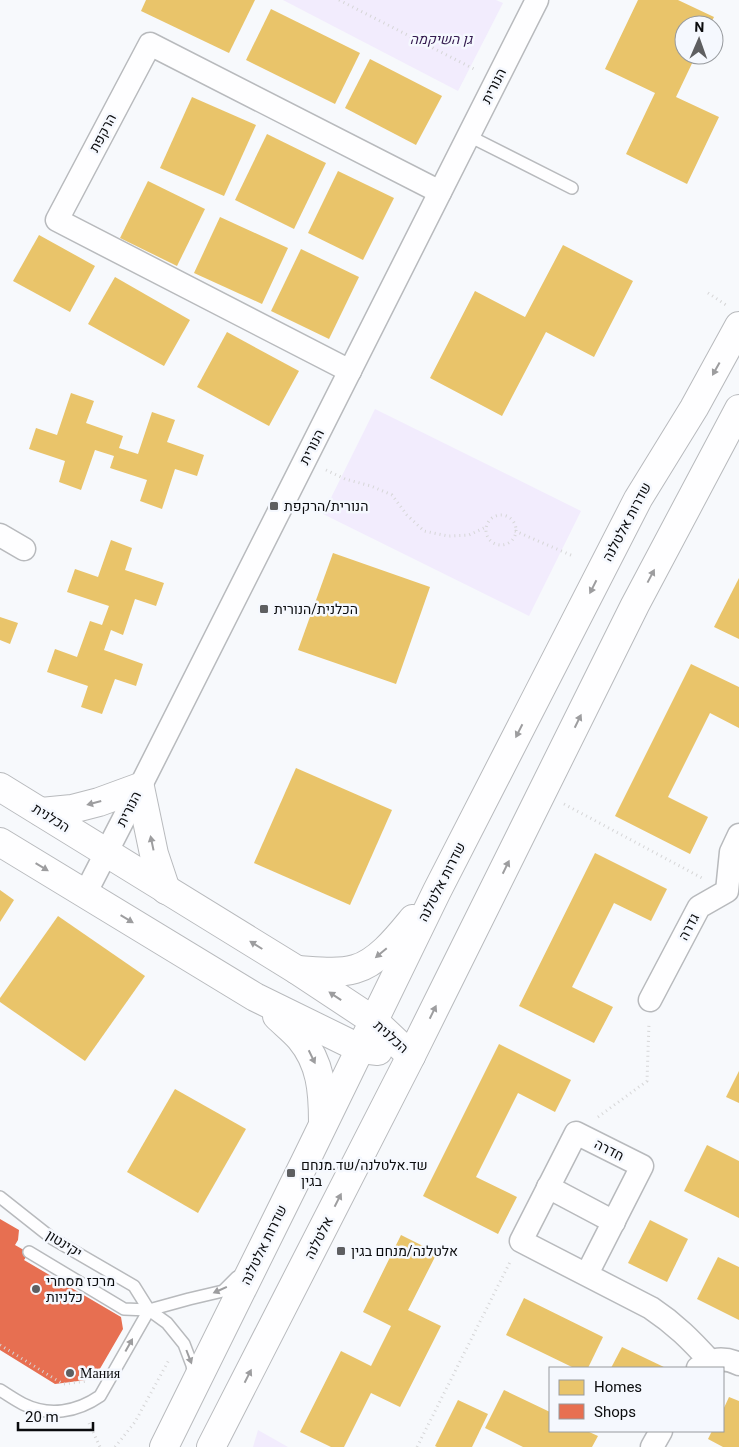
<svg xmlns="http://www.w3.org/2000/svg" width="739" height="1447" viewBox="0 0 739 1447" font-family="Georgia,Heebo,serif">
<rect width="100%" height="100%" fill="#f7f9fc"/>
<g fill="#f2ecfd">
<path d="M283,0H496L503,3L458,91Z"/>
<path d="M375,409L581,511L529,616L323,514Z"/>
<path d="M258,1430L288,1447H253Z"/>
</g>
<g fill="#e9c46a">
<path d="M146,0H255L229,53L141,11Z"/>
<path d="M638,0H678L714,17L710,25H684V55H696L676,97L719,117L687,184L626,154L655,93L605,69Z"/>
<path d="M271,9L360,53L335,104L246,60Z"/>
<path d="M370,59L442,96L416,145L345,108Z"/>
<path d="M192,97L256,125L224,196L160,168Z"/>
<path d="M267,134L326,163L294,229L235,200Z"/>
<path d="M338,171L394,198L363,260L308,233Z"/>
<path d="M148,181L205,209L177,266L120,238Z"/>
<path d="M220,217L288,248L262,304L194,273Z"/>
<path d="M39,235L95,266L70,312L13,281Z"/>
<path d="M563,245L633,281L594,357L546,332L502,416L430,378L475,291L525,317Z"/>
<path d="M301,249L359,277L329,339L271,311Z"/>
<path d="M115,277L190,320L164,366L88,324Z"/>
<path d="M227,332L299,371L269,426L197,387Z"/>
<path d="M71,393L94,401L86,423L123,436L119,448L138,454L152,412L175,420L167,442L204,455L197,476L175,469L162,509L140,501L147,480L110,468L114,456L95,450L81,490L59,482L65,461L29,449L36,428L57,435Z"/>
<path d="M111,540L132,548L125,570L164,583L156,606L135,599L123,635L111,630L104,650L143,664L136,686L115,679L102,714L81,707L88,686L47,672L55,649L77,657L90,621L102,625L109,606L67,592L75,569L98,577Z"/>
<path d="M333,553L430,587L396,684L298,650Z"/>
<path d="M739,578V639L714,627Z"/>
<path d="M0,617L18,623L10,644L0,640Z"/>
<path d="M691,664L739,687V728L710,713L668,797L708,817L690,854L615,816Z"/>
<path d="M296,768L392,810L350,905L254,863Z"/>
<path d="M595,853L667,889L651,921L614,903L572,987L613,1007L594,1043L519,1006Z"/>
<path d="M0,890L14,900L0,922Z"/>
<path d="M58,916L145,976L85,1061L0,1002V998Z"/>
<path d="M499,1044L571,1080L555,1112L518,1093L476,1177L517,1197L498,1234L423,1196Z"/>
<path d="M739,1071V1103L726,1097Z"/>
<path d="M175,1089L246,1129L198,1213L127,1172Z"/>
<path d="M707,1145L739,1161V1218L684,1191Z"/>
<path d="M650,1220L688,1239L667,1282L628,1263Z"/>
<path d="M401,1235L437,1253L408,1310L441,1326L400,1407L371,1393L344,1447H331L300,1432L341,1351L371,1366L391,1326L363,1312Z"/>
<path d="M718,1257L739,1267V1320L697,1299Z"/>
<path d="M524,1298L603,1337L588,1368H574L506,1335Z"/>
<path d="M622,1347L666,1368H611Z"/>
<path d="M504,1390L550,1412V1431H587L598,1436L592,1447H523L485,1428Z"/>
<path d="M729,1397L739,1401V1447H723L708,1439L712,1431H723V1410Z"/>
<path d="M458,1400L488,1414L472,1447H437L435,1446Z"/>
</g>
<path fill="#e76f51" d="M0,1219L19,1230L18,1240L15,1245L29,1253L24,1260L121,1317L123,1329L94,1379L55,1384L0,1350Z"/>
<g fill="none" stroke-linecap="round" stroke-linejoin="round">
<defs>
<g id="lane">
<path d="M469,136L572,188"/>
<path d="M0,1197L53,1239L134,1286L149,1310L167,1323L184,1344L192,1365L194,1376"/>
<path d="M29,1252L124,1309L149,1310L189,1299L223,1291L237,1277"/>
<path d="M0,1390C8,1395 15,1400 23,1404C49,1417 77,1412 100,1396L149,1310"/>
</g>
<g id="street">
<path d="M350,371L57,220L150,44L440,192"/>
<path d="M0,535L24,549"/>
<path d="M85,894L140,787L537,0"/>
<path d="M650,1000L699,907L727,891L731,852L739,835"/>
<path d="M548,1187L614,1222"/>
<path d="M587,1274L642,1166L576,1133L521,1241L651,1308C675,1324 691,1340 710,1361"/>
<path d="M698,1368C710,1358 725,1357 739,1364"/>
<path d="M652,1447L661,1431"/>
</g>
<g id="secondary">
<path d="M0,787L297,970L374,1021L411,1056"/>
<path d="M41,812L72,809L99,802L140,787L154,854L166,890"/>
<path d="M0,842L255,997L361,1049L378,1051"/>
<path d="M297,970C316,971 337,974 355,969C378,963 399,936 413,919"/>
<path d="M277,1016C284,1023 293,1030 300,1038C321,1063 323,1091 323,1123"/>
<path d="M164,1447L305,1162L437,891L638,499L694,408L739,326"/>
<path d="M211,1447L411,1056L635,605L739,409"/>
</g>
</defs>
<use href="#lane" stroke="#b8babd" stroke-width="14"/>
<use href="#street" stroke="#b8babd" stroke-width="25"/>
<use href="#secondary" stroke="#b8babd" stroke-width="30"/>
<g stroke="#d6d6d7" stroke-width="3" stroke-dasharray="1 4" stroke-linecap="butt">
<path d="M339,0L476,70"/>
<path d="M708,293L726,305"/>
<path d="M326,470L345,479L371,486L392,495L407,515L424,531L448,536L469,535L486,527"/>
<circle cx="501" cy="530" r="15"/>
<path d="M515,531L573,556"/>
<path d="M564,804L702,878"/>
<path d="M598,1117L647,1081L649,1023"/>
<path d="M0,1345L63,1384L88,1381"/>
<path d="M89,1423L100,1447"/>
<path d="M115,1447L135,1422L170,1358"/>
<path d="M417,1447L510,1262"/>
</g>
<use href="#lane" stroke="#fefeff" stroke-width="11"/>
<use href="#street" stroke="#fefeff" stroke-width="22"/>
<use href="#secondary" stroke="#fefeff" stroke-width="28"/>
</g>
<defs><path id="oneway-solid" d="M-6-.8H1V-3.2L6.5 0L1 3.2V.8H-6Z" transform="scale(1.25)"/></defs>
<g fill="#9d9d9f">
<use href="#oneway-solid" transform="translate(716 369) rotate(119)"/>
<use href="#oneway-solid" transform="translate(651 576) rotate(-62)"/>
<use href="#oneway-solid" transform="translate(593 587) rotate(117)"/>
<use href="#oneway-solid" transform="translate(578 721) rotate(-64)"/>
<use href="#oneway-solid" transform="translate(519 731) rotate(117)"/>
<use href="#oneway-solid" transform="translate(94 803) rotate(165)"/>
<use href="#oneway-solid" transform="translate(152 843) rotate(-102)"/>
<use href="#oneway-solid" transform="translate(42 867) rotate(31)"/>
<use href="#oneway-solid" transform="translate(506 867) rotate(-64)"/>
<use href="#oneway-solid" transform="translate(127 919) rotate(31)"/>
<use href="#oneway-solid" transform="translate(256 945) rotate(-148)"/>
<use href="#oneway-solid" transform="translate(381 953) rotate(140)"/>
<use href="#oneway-solid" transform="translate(335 996) rotate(-146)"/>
<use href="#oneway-solid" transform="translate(433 1012) rotate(-64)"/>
<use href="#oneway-solid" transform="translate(312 1057) rotate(64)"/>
<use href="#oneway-solid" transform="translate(338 1200) rotate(-63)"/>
<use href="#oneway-solid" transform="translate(220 1290) rotate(156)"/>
<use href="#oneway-solid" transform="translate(129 1345) rotate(-61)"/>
<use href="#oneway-solid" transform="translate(189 1357) rotate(69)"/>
<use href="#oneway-solid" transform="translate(248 1376) rotate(-63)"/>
</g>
<g fill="#5e5f61" stroke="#f5f8fe" stroke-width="2">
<rect x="269" y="501" width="10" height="10" rx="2.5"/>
<rect x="259" y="604" width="10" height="10" rx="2.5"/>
<rect x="286" y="1168" width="10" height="10" rx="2.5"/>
<rect x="336" y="1246" width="10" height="10" rx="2.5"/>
<circle cx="36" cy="1289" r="5"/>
<circle cx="70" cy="1373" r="5"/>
</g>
<g text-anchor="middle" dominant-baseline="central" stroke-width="5" stroke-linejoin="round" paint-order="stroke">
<g font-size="14" font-style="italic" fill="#341a4f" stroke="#f5f8fe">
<text x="441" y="39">גן השיקמה</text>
</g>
<g font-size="14" fill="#0b0c0e" stroke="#f5f8fe">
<text transform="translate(494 86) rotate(-63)">הנורית</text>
<text transform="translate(103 133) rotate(-62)">הרקפת</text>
<text transform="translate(312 447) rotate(-63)">הנורית</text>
<text transform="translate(627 522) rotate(-62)">שדרות אלטלנה</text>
<text transform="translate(129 809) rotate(-63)">הנורית</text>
<text transform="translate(51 818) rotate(32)">הכלנית</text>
<text transform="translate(442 882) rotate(-63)">שדרות אלטלנה</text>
<text transform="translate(689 927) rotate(-62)">גדרה</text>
<text transform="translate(391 1037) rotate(42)">הכלנית</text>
<text transform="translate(609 1150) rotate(27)">חדרה</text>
<text transform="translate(319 1238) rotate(-63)">אלטלנה</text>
<text transform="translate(64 1244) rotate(32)">יקינטון</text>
<text transform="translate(264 1245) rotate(-64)">שדרות אלטלנה</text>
</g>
<g font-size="14" fill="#0b0c0e" stroke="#f5f8fe" text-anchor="start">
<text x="284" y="506">הנורית/הרקפת</text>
<text x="274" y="609">הכלנית/הנורית</text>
<text x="301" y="1165">שד.אלטלנה/שד.מנחם<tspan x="301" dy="16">בגין</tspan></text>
<text x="351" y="1251">אלטלנה/מנחם בגין</text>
<text x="46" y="1281">מרכז מסחרי<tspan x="46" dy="16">כלניות</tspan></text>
<text x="80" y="1373">Мания</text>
</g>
</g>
<rect x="549" y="1367" width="175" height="65" fill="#f5f8fe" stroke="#979a9e"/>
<rect x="559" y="1380" width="25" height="15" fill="#e9c46a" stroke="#979a9e"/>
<text x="594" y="1392" font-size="15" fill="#0b0c0e">Homes</text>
<rect x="559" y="1404" width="25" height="15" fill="#e76f51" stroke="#979a9e"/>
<text x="594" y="1417" font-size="15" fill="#0b0c0e">Shops</text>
<g transform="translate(699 40) rotate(2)"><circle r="24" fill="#f5f8fe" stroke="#979a9e"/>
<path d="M0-4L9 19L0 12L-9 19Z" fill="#5e5f61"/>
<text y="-8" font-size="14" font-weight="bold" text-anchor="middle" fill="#0b0c0e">N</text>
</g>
<path d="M18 1422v8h75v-8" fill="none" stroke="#0b0c0e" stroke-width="2.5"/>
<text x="25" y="1422" font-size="15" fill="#0b0c0e" stroke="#f5f8fe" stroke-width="4" paint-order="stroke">20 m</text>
</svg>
